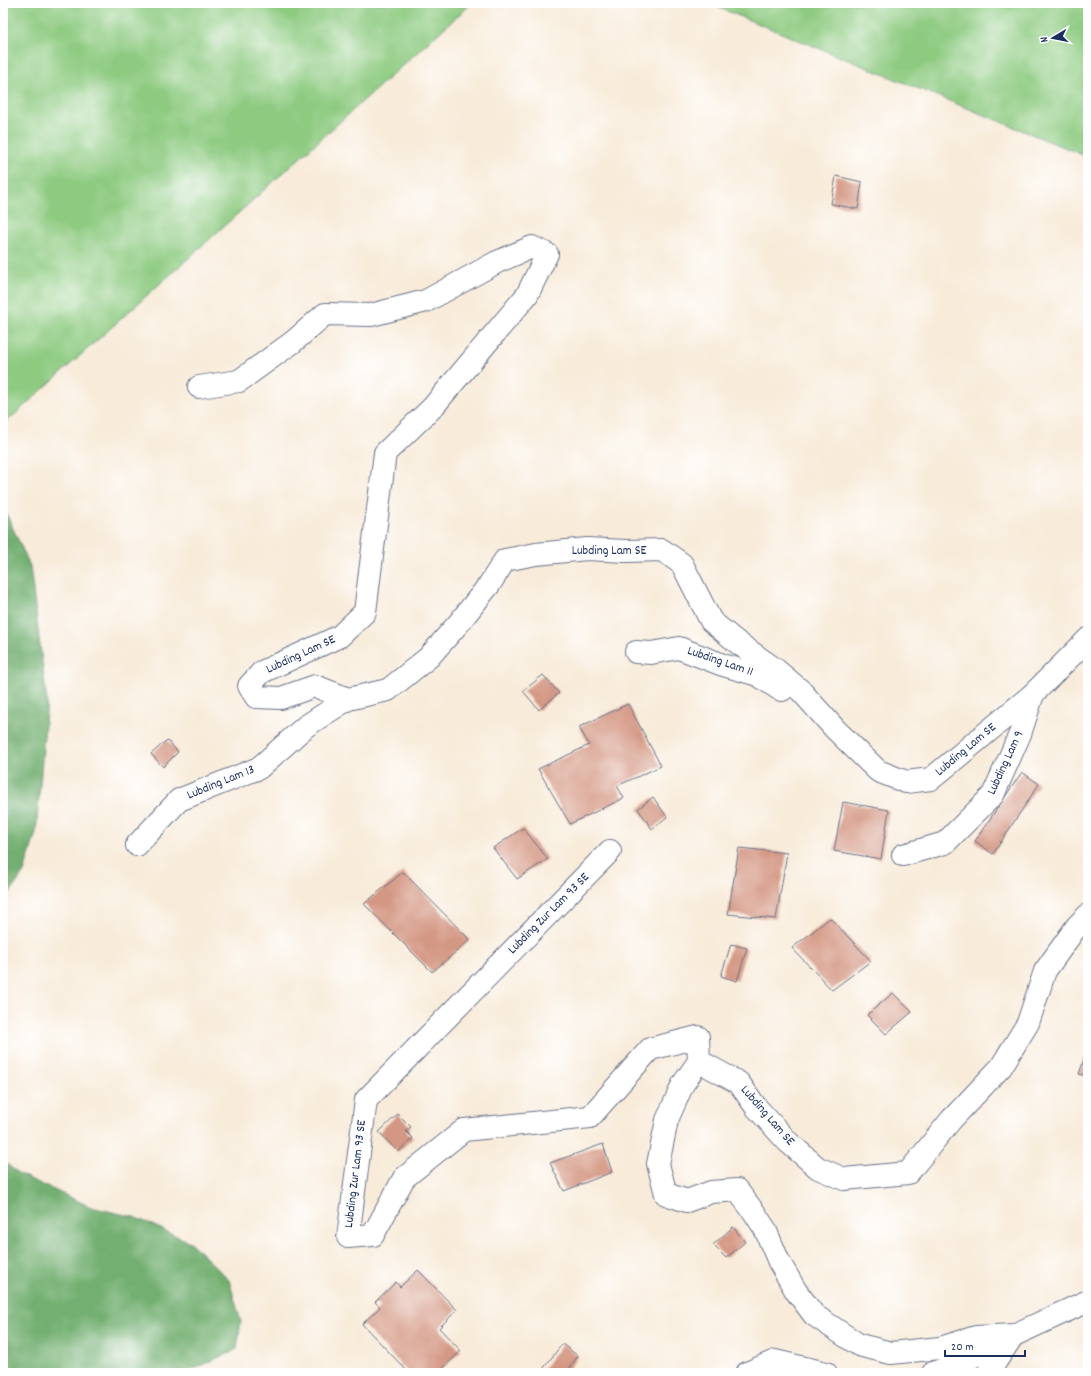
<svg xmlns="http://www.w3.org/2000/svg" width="1091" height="1376" viewBox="0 0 1091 1376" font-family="Dekko,sans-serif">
<rect width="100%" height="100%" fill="#fff"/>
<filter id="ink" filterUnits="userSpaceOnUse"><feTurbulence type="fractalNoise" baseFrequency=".025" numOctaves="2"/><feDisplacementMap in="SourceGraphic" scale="8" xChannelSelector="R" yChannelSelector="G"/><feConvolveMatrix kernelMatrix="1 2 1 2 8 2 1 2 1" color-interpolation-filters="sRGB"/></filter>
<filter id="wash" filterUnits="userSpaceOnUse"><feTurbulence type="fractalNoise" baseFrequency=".012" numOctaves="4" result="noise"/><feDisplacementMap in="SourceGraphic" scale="16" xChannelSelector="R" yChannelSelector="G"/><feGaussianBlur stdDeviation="0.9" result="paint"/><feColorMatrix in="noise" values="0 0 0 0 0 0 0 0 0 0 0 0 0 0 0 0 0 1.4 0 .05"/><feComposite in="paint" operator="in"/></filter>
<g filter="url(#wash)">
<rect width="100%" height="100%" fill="#f8ebd9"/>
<g fill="#8ecb81" stroke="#547d70">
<path d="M3,3H472L3,425Z"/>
<path d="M707,3H1088V157Z"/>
</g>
<g fill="#72af6f" stroke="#466f66">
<path d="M3,503L6,513L30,566L47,701L36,833L24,872L3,903Z"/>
<path d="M3,1161L19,1174L91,1207L134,1217L190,1242L229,1280L241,1322L237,1349L185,1373H3Z"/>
</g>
<g id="blocks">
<g fill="#d49783">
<path d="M836,176L862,182L858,209L831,204Z"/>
<path d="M543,675L559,693L539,710L523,691Z"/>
<path d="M628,704L661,766L617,786L624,798L570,824L538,769L589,745L579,727Z"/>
<path d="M167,740L178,752L163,767L151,754Z"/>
<path d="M1022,772L1039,784L993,854L975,841Z"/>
<path d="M653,797L667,817L652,829L638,809Z"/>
<path d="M843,802L889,810L881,859L834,851Z"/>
<path d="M523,828L548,859L517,879L493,848Z"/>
<path d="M739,848L787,853L776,919L728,914Z"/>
<path d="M403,872L470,940L432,972L364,904Z"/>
<path d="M830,918L871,961L832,990L792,948Z"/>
<path d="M731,944L747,948L737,981L721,976Z"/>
<path d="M893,993L912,1012L886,1034L867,1015Z"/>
<path d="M1088,1048V1076L1079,1074Z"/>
<path d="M398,1114L411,1127L406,1131L413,1138L398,1152L379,1132Z"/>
<path d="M603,1144L612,1172L564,1191L550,1163Z"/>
<path d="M733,1227L745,1242L726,1258L713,1245Z"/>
<path d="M418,1270L457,1310L439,1328L461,1351L438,1373H409L362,1324L380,1307L375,1302L396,1282L400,1287Z"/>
<path d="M562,1344L578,1356L566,1373H540Z"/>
</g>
</g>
</g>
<g filter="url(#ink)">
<use href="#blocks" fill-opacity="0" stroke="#687189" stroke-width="1"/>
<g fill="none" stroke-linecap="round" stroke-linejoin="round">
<defs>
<g id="minor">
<path d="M199,387L239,381L293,342L325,314L371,315L426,301L497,262L532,247L547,254L527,295L432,408L385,453L365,612L340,636L262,672L249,686L256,697L281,698L315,686L348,699L388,690L429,657L458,624L489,585L505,560L536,554L587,549L626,551L662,550L682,564L711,621L738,643L775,669L801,691L835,729L878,771L906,782L931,779L1033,694L1088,639"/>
<path d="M636,652L651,653L679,648L723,665L758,675L779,689L782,690"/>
<path d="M137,845L179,800L259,768L306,726L348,699"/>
<path d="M610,851L366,1100L348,1237L373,1235L404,1178L464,1130L590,1117L650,1049L698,1037L699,1061"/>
<path d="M903,855L945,843L993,795L1020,734L1033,694"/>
<path d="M1088,915L1077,926L1045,971L1028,1023L1001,1067L951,1120L908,1173L844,1179L818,1168L788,1142L756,1107L739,1083L699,1061L683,1084L667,1120L658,1164L666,1194L687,1201L711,1192L737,1190L754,1212L765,1229L779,1262L796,1291L814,1315L859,1345L891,1353L940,1348L976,1337L1014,1335L1088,1301"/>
<path d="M747,1373L775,1361L826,1373"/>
<path d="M933,1373L963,1362L1009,1337"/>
<path d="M988,1373L1012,1337"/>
</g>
</defs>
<use href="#minor" stroke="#687189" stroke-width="24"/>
<use href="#minor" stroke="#fff" stroke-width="22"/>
</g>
</g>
<g text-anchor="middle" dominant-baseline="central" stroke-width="3" stroke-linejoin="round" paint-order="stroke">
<g font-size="13" fill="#1b2f5e" stroke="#fff">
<text x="609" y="551">Lubding Lam SE</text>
<text transform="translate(301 655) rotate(-25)">Lubding Lam SE</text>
<text transform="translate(720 662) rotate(19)">Lubding Lam 11</text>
<text transform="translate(966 750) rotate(-40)">Lubding Lam SE</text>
<text transform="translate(1006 763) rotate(-65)">Lubding Lam 9</text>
<text transform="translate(221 783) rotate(-22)">Lubding Lam 13</text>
<text transform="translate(549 914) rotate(-45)">Lubding Zur Lam 93 SE</text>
<text transform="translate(767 1116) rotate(49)">Lubding Lam SE</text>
<text transform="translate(356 1174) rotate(-83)">Lubding Zur Lam 93 SE</text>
</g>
</g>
<rect width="1091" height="1376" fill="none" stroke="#fff" stroke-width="16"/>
<g transform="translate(1053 38) rotate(260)" stroke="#ffffff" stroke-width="3" paint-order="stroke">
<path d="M0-3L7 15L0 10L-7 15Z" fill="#1b2f5e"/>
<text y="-6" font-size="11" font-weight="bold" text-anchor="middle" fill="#1b2f5e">N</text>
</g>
<path d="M945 1350v6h80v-6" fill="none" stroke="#1b2f5e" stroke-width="2"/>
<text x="951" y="1350" font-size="12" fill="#1b2f5e" stroke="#ffffff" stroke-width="3" paint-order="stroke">20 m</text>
</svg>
